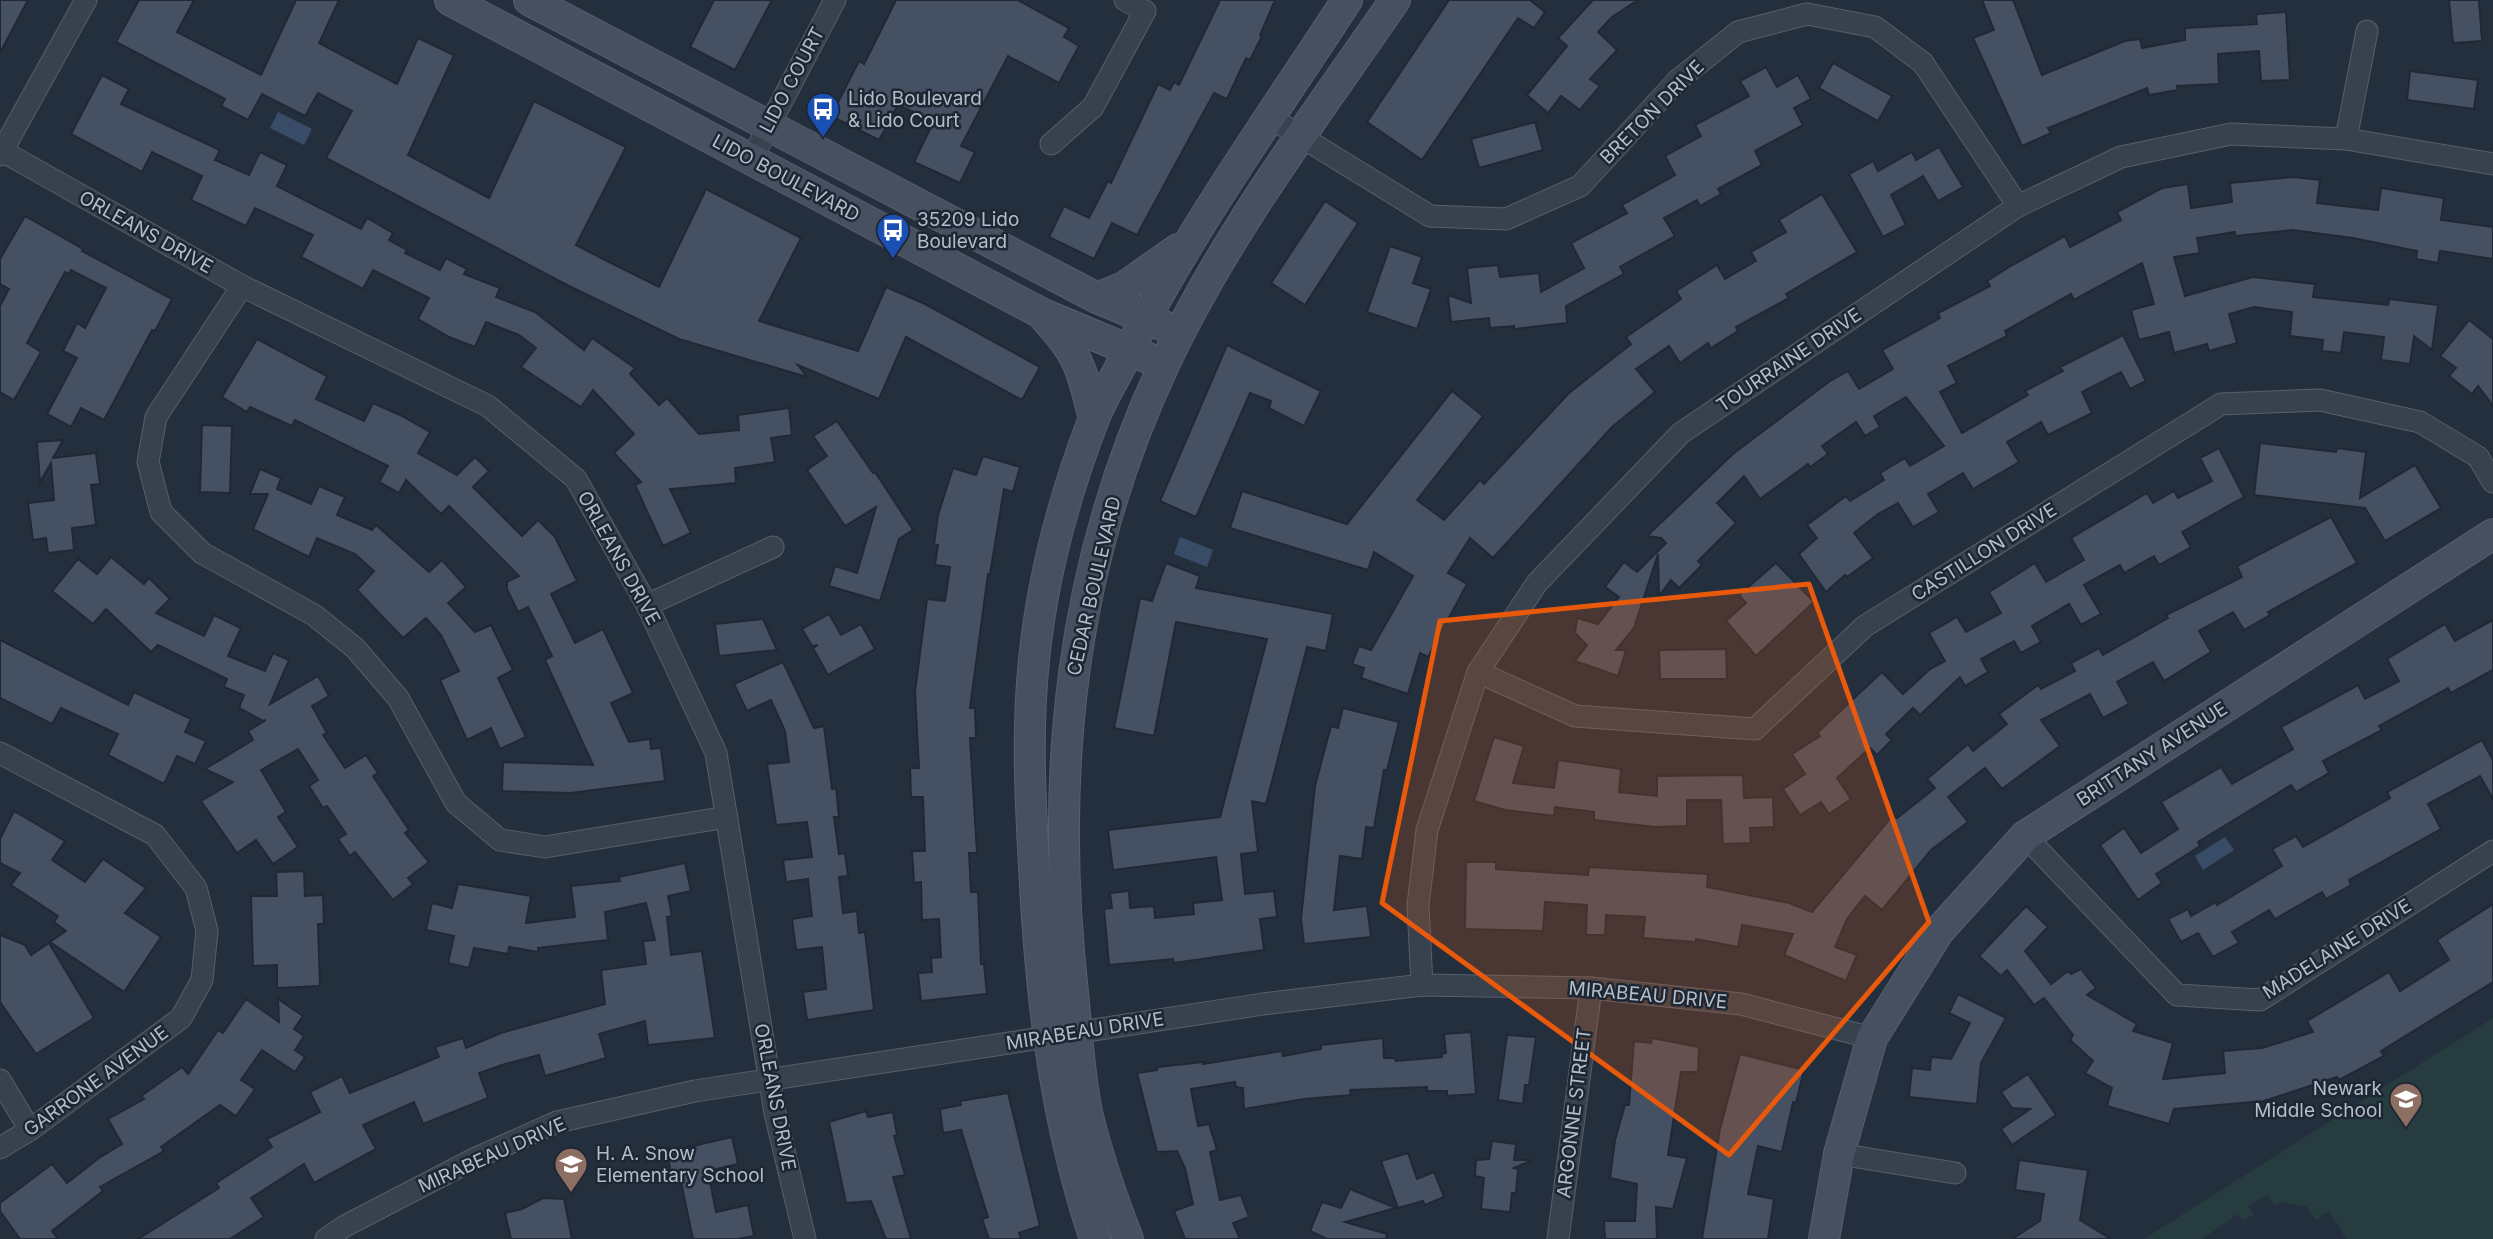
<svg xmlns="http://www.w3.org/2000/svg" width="2493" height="1239" viewBox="0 0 2493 1239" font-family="Inter,sans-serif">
<rect width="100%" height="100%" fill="#242f3e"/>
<path fill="#263c3f" d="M2493,1018V1239H2346L2329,1211L2316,1220L2307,1207L2281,1202L2274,1205L2267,1195L2248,1206L2254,1214L2243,1221L2238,1214L2202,1239H2144Z"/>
<g fill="#394c67">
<path d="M278,112L312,129L304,145L270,128Z"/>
<path d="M1180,537L1213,550L1207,567L1174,554Z"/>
<path d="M2225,837L2234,850L2203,870L2195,856Z"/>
</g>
<g fill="#455162" stroke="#1f2835" stroke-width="2">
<path d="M0,0H28L0,53Z"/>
<path d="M139,0H194L177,32L261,75L296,0H339L319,43L397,84L418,38L454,55L408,155L489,198L534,101L626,147L576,245L603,259L659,287L706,189L801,238L759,321L858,351L886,287L925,304L1040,367L1022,400L906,337L879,399L798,365L807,377L679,339L569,286L326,158L352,111L318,93L305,116L262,94L248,120L221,106L225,99L116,42Z"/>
<path d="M714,0H772L735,70L690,47Z"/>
<path d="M896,0H1018L1069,28L1064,37L1079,46L1059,83L1008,56L961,146L975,152L960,183L914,162L934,121L898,105L879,140L831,116L859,61L864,64Z"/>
<path d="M1220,0H1275L1260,35L1262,36L1250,60L1246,58L1227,99L1214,93L1137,235L1112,223L1094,259L1049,237L1064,206L1089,218L1108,181L1111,183L1158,84L1170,90L1174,82L1179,85Z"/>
<path d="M1449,0H1530L1545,12L1534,28L1518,18L1422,160L1367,122Z"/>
<path d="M1593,0H1638L1612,17L1598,32L1617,50L1590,79L1600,86L1580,110L1561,96L1548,113L1527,95L1567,46L1558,38Z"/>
<path d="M1982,0H2013L2042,75L2125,41L2140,39L2142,48L2185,40V28L2257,24L2256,14L2286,12L2290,80L2261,81L2259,51L2218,54L2219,84L2177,86L2178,90L2149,95L2147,88L2048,128L2051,133L2022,146L1973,38L1994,30Z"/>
<path d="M2449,0H2479L2482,41L2453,43Z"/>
<path d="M1833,63L1892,96L1878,121L1819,88Z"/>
<path d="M1766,67L1777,87L1798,75L1811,99L1794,108L1803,125L1755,151L1762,165L1718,189L1721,194L1700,206L1697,200L1664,218L1675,236L1620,267L1624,274L1566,306L1567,323L1514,329V326L1490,328L1489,318L1451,322L1448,295L1471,303L1467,268L1498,265L1500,277L1539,273L1541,292L1584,268L1571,243L1627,213L1622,205L1675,175L1665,156L1701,136L1695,125L1749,96L1740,81Z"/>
<path d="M2410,71L2478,80L2474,109L2407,100Z"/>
<path d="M102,75L129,89L121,104L220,150L215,160L249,175L260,152L287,165L277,186L361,229L367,218L393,233L389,240L407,250L405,253L440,270L446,258L467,269L464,274L500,288L496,297L535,312L584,350L592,338L635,368L630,374L659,405L667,398L699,434L739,430L738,415L789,408L792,435L771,438L775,462L735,468L736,483L670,489L691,533L663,546L635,485L641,482L614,453L634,434L593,390L581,407L521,367L536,348L519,335L486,322L475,347L449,337L418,319L429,298L373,270L363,289L301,257L313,235L255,208L246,226L191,200L202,176L152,152L142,172L71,134Z"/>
<path d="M1535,122L1543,150L1479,168L1471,139Z"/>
<path d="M1939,147L1963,187L1938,201L1923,176L1891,195L1906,225L1883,237L1849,174L1873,161L1878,171L1912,152L1916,160Z"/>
<path d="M2294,177L2320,180L2317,203L2378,210L2381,188L2444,198L2441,220L2493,227V259L2440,251L2438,263L2416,259L2417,251L2353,238L2292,230L2235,236V232L2197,238L2200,253L2174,257L2185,296L2253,277L2315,284L2313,297L2388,305L2389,299L2438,305L2432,350L2414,336L2410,364L2381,360L2384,337L2344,332L2341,353L2322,351L2323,340L2290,336L2292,312L2254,307L2229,314L2237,343L2209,351L2207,344L2174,353L2169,332L2139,340L2131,310L2154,304L2142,263L2074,300L2071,294L2005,331L2007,336L1948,366L1957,383L1940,392L1962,433L2028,395L2025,391L2063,371L2060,367L2123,335L2146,381L2130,389L2121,372L2082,392L2092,413L2048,435L2041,422L2007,442L2019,462L1973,489L1963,473L1928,494L1939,512L1913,527L1898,503L1878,514L1854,533L1873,558L1847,577L1845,575L1826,592L1799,554L1817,538L1807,525L1846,496L1850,501L1884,480L1880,473L1905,458L1910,466L1944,446L1906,397L1874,416L1880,427L1865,436L1856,422L1822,446L1828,454L1810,467L1808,464L1760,499L1744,476L1717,503L1736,523L1698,561L1702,565L1679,588L1671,580L1659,596L1658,554L1634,628L1616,650H1626L1618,676L1575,661L1587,645L1575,633L1577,618L1598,624L1619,597L1605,587L1624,562L1637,572L1666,543L1661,538L1647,536L1734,453L1830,381L1848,371L1859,389L1893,369L1882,350L1940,318L1938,313L1990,286L1987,281L2009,267L2065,236L2070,247L2121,220L2117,212L2162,188L2188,184L2191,208L2232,202L2230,183Z"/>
<path d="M1822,194L1857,252L1786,294L1789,298L1736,327L1738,331L1711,348L1708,343L1680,363L1669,346L1636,369L1655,392L1612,427L1493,558L1470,538L1448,573L1467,584L1428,657L1420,653L1408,694L1361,678L1364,668L1352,664L1359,646L1371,650L1413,576L1374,552L1368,570L1230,528L1242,491L1347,524L1452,391L1483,416L1417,500L1444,520L1480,480L1484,484L1569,393L1631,344L1626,337L1681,299L1676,291L1717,265L1725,279L1756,261L1751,252L1786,232L1779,220Z"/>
<path d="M1325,201L1358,223L1305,305L1271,283Z"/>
<path d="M25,216L83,249L82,251L172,299L155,331L152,330L104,420L81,408L71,427L47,414L77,358L63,351L77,323L85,328L106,288L71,270L69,274L65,272L27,343L41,352L14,400L0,392V306L9,289L0,284V259Z"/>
<path d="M1390,246L1422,257L1413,283L1431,289L1417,329L1367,312Z"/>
<path d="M2469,320L2493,339V406L2478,386L2472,394L2449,376L2456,368L2440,356Z"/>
<path d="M257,339L327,376L316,399L364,421L373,403L400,415L430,432L418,453L457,475L475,457L489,471L473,487L522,536L538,520L555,537L577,581L551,594L575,643L603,629L633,693L611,703L629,742L650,739L651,749L661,748L665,781L570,793L502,791L503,762L593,765L545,660L552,656L536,623L528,607L518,612L507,589V582L519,576L449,506L441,514L406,480L399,493L379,482L388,466L295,420L292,426L250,407L247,412L222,397Z"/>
<path d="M1227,345L1321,391L1304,426L1269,408L1271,401L1250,393L1196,517L1160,501Z"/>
<path d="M837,421L873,473L875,472L913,530L899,539L880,601L829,586L835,566L857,573L876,507L845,526L807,470L827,456L813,436Z"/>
<path d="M202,425L232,426L230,493L200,492Z"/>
<path d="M63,440L53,458L96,453L100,484L91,485L96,525L72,528L74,550L48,553L46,538L33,540L28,503L54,500L51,463L40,482L37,442Z"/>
<path d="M2260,443L2336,452L2337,448L2366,452L2360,498L2415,465L2441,508L2385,541L2365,508L2254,495Z"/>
<path d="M2219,448L2244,497L2182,532L2191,547L2159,565L2154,556L2124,573L2120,565L2084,585L2101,614L2081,625L2069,604L2032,626L2041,642L2021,653L2014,641L1981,659L1988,672L1965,686L1960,677L1920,715L1913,708L1886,734L1892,740L1877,755L1870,748L1837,778L1851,799L1829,814L1821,802L1800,815L1783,789L1805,774L1792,754L1820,736L1817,733L1882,672L1903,694L1930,669L1945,661L1929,633L1957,617L1966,632L2001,613L1989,592L2035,563L2046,582L2084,560L2071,538L2147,493L2153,503L2174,491L2178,498L2212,481L2200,458Z"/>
<path d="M983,456L1020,467L1013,492L1004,489L990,574H988L970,708H975L976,738H970L977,853H969L971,892H978L981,964H984L987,994L921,1001L918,973L932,972L931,958L941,957L939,919L922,920L921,882L914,883L912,851H925L923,797H911L910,768H919L915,692L927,599L945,601L950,567L935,565L938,545L934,544L938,515L953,468L976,475Z"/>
<path d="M260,469L281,478L277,489L311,504L319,486L345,497L337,515L372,530L376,525L429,572L442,560L466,587L448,603L475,632L491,625L513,670L498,678L526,737L500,749L491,728L467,740L440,680L459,671L441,635L426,618L403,638L357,590L374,571L355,554L317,538L309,557L253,529L268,494H250Z"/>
<path d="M2331,517L2357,563L2268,612L2270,615L2244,630L2233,612L2199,631L2211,652L2164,681L2153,662L2117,682L2129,704L2103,718L2090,694L2041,720L2060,746L2002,789L1985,768L1948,797L1968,822L1931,850L1882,910L1865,896L1847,919L1835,947L1857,955L1846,981L1784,955L1793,934L1742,925L1738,947L1696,939V942L1643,938L1645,917L1606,915L1605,935H1586L1587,905L1545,902L1543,931L1465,929L1466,862H1496V869L1588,875L1589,867L1708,874L1707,887L1789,903L1812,912L1893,815L1897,818L1935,788L1927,779L1968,744L1973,751L2007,724L1999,714L2038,685L2041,689L2075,671L2071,663L2099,648L2103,655L2168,618L2166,615L2242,577L2237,566Z"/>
<path d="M111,557L144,584L149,578L170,599L156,613L204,636L214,615L241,628L228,656L265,671L273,653L289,660L270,704L318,676L329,696L312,706L327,733L323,735L345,768L366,755L378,773L373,776L409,830L405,833L429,862L408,878L413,884L393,900L355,852L350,856L338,839L346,834L327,806L323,808L309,786L318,780L298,749L261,770L286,812L278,817L298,847L273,864L256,840L237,853L201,801L233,782L205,769L253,740L248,731L266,720L263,721L239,708L244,695L224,687L227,679L158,645L151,652L106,609L93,624L52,591L78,559L97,574Z"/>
<path d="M1166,563L1200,576L1196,588L1333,614L1326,651L1307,647L1266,804L1252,801L1258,852L1241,854L1245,894L1274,891L1277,917L1260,919L1264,950L1174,963L1173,959L1109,965L1104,909L1112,908L1110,893L1129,891L1130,908L1154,906L1155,918L1194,914L1193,903L1222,900L1216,857L1113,870L1108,830L1220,817L1267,639L1176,622L1154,736L1114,728L1140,598L1152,601Z"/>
<path d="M1776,563L1814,602L1756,656L1726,621L1746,603L1739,595Z"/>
<path d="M829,614L841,635L861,624L875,649L828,675L813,648L818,645L812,646L802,629Z"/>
<path d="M763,619L777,650L719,656L715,624Z"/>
<path d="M2493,620V670L2451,693L2448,688L2379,726L2382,730L2323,761L2329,773L2296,792L2291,785L2198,842L2200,846L2156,874L2162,883L2138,900L2100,845L2124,828L2141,853L2178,829L2161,802L2221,767L2232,784L2293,749L2281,727L2358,685L2365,699L2399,681L2387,659L2445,624L2455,641Z"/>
<path d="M0,640L128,705L134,692L191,719L185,732L206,741L195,764L177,756L164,784L108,755L118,734L61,708L52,724L0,698Z"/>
<path d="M1726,649L1727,679H1660L1659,650Z"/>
<path d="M783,662L814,728L824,726L832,789L836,788L839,817H834L839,854L845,853L848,876L839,877L843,913L857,911L859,933L865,932L874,1010L807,1020L803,992L826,989L822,947L796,950L792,919L812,916L808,879L786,882L783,860L812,857L807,822L776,825L767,764L789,762L785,731L771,700L747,711L734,684Z"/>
<path d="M1343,708L1399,722L1387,770H1384L1374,828L1366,827L1362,859L1340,856L1334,910L1367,906L1371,937L1304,944L1301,919L1315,786L1331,726L1338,728Z"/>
<path d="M1494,737L1524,746L1513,783L1554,788L1558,760L1621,769L1619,792L1657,796V776L1743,775L1744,798L1773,797L1774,827L1750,828L1751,843L1723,844L1721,800H1687V826L1655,827L1594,820V812L1555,807L1554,816L1505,810L1474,801Z"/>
<path d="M2482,740L2493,760V799L2480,776L2428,804L2441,829L2349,880L2351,885L2326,899L2322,892L2275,919L2269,910L2232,932L2239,943L2213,957L2198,933L2181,942L2168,919L2188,909L2191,916L2216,902L2217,905L2282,866L2272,849L2296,836L2303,847L2390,798L2387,792Z"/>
<path d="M14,811L65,841L52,860L85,882L103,859L146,888L125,913L161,937L124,992L50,942L66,931L54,922L58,916L11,885L20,873L0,863V839Z"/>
<path d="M685,863L691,891L668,896L672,916L667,917L671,955L702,951L715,1038L648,1045L645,1021L599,1034L606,1058L545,1076L539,1055L502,1065L479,1073L488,1098L423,1124L414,1102L363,1125L376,1149L314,1183L304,1164L251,1198L264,1217L230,1239H138L219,1188L216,1183L272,1147L267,1139L320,1112L310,1092L342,1076L350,1093L439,1057L435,1047L463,1038L466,1048L501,1033L605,1004L601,970L646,964L643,941L655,940L646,903L605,912L608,940L538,948V952L509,947L508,954L474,948L469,968L448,963L454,936L426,930L432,903L452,908L458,884L531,896L526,923L575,917L571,886L620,881L619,877Z"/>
<path d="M304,871L305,896L323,895L324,924H318L320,986L277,988V965L253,966L251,896H277L276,872Z"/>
<path d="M2493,904V982L2381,1051L2384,1056L2339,1080L2337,1077L2264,1101L2174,1109L2169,1124L2107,1106L2112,1088L2085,1073L2093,1061L2070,1040L2073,1035L2044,998L2034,1005L2007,970L2001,976L1979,956L2026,906L2048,927L2025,951L2051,984L2068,971L2071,974L2081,969L2096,988L2087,995L2137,1024L2133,1031L2173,1043L2163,1079L2225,1073L2223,1051L2262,1048L2313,1032L2307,1021L2389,972L2400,991L2449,960L2437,940Z"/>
<path d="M0,935L25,945L31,955L49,943L94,1018L36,1054L0,1002Z"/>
<path d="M1958,994L2006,1018L1981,1063L1977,1104L1909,1097L1912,1068L1930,1070L1931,1057L1951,1059L1970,1023L1949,1013Z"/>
<path d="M246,999L279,1022L278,999L303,1016L294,1029L304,1036L295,1050L305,1057L295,1072L262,1050L241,1080L255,1089L236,1116L220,1105L161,1147L164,1151L100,1187L103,1191L52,1231L58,1239H20L0,1211V1203L52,1164L67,1183L99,1158L122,1144L108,1119L144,1099L141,1096L182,1067L188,1074L218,1030L223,1033Z"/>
<path d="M1471,1032L1476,1094L1447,1096V1091H1427V1087L1350,1090L1351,1095L1304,1099L1244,1109L1243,1088L1236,1087L1235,1082L1191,1089L1198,1126L1209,1124L1217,1150L1210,1152L1220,1200L1241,1195L1249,1217L1233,1223L1240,1239H1185L1174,1211L1193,1204L1185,1168L1177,1151L1157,1152L1137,1073L1157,1070L1158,1067L1203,1062V1064L1282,1051L1283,1056L1321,1049V1045L1383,1038L1384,1058H1394L1396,1061L1442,1057V1054L1446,1053L1444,1034Z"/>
<path d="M1507,1035L1536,1037L1529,1085H1525L1523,1104L1498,1100Z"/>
<path d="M1652,1038L1699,1047L1698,1072H1681L1668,1155L1687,1158L1673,1209L1656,1207L1657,1239H1605L1604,1221H1635L1637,1184L1610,1178L1615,1140L1625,1105H1629L1634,1041L1651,1043Z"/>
<path d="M1740,1054L1804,1070L1796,1103L1793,1102L1782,1152L1758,1146L1748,1194L1774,1199L1768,1239H1702L1720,1129Z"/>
<path d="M2028,1074L2056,1115L2012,1145L2001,1129L2030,1109L2012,1108L2001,1092Z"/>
<path d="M1008,1093L1040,1226L1019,1233L1021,1239H989L982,1219L988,1217L961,1130L943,1133L940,1109L961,1105L960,1101Z"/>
<path d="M866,1111L868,1117L893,1112L897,1135L894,1136L905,1175L893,1177L911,1239H886L871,1201L846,1203L829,1122Z"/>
<path d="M732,1137L738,1164L708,1171L716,1212L748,1205L754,1236L738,1239H693L680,1177L672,1179L667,1152Z"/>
<path d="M1492,1141L1516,1144L1514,1160H1533L1514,1168L1518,1169L1516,1193H1512L1510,1212L1481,1209L1484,1178L1475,1176L1476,1160L1489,1159Z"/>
<path d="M1408,1153L1417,1179L1434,1172L1444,1197L1425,1205L1423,1201L1398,1208L1381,1161Z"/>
<path d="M2019,1160L2088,1170L2080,1220L2111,1239H2012L2040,1221L2044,1194L2015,1190Z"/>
<path d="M1350,1189L1396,1208L1345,1222L1387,1234L1386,1239H1327L1310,1231L1322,1202L1341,1208Z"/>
<path d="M543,1198L564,1199L572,1239H511L505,1213L522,1209Z"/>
</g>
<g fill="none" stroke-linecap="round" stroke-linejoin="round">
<defs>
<g id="street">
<path d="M1271,118L1430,216L1506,219L1580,186L1678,80L1738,32L1807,14L1875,27L1923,63L2018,206"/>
<path d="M2346,139L2367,31"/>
<path d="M1051,144L1093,107L1145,11L1125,0"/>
<path d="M2,151L242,286L488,406L576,479L647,605L716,753L775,1113L805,1239"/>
<path d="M0,155L86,0"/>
<path d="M751,160L835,0"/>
<path d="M242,286L156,417L148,462L161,512L202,553L314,615L355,648L398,698L456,803L500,840L545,847L727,817"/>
<path d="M647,605L773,547"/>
<path d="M1478,672L1575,716L1755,729L1865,626L2221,404L2320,400L2420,422L2478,457L2493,482"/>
<path d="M0,753L155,835L196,888L207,931L202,980L181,1018L30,1130L0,1148"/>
<path d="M2025,836L2177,995L2260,1000L2493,851"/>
<path d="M1422,985L1418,905L1427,830L1478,672L1537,583L1681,433L2018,206L2121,157L2231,134L2346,139L2493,164"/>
<path d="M0,1080L30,1130"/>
<path d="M1839,1154L1955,1173"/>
<path d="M326,1239L345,1226L474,1159L557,1122L695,1091L1263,1004L1422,985L1591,988L1741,1004L1872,1038"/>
<path d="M1558,1239L1591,988"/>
</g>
<g id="secondary">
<path d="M450,0L1041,313L1148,358"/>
<path d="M529,0L1097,298L1164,326"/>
<path d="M1097,298L1124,287L1178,249"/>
<path d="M1045,318C1080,355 1082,371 1094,419"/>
<path d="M1095,1239C1056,1122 1042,1009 1035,886C1031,811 1026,735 1034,660C1042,580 1064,497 1093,421C1103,395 1120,370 1132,344C1194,224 1273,114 1347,0"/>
<path d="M1128,1239C1112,1198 1097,1155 1087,1112C1079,1073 1077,1032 1073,993C1049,776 1070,566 1163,367C1224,236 1314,118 1395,0"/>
<path d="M1824,1239L1839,1154L1872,1038L1939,931L2025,836L2493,534"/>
</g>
</defs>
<use href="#street" stroke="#565f6c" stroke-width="23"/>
<use href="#secondary" stroke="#565f6c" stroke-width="32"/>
<use href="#street" stroke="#38414e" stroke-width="21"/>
<use href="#secondary" stroke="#465061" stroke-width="30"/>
</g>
<path fill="#e8590c" fill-opacity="0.2" stroke="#e8590c" stroke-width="5" stroke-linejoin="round" d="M1809,584L1929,922L1729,1155L1382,903L1440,621Z"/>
<defs>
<symbol id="bus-pin" viewBox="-11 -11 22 30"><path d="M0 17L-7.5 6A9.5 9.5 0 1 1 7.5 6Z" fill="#1a4fb4" stroke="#1d2633"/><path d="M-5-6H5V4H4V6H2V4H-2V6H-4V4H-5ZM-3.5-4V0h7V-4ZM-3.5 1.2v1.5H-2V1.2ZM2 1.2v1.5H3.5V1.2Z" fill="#fff"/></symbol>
<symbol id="school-pin" viewBox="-11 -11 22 30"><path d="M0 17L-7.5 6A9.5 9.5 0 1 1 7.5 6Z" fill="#8d6e63" stroke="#1d2633"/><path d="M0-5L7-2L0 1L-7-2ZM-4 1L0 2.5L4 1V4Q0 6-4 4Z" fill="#fff"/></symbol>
</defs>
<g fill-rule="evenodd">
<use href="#bus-pin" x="804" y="90" width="38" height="52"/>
<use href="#bus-pin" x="874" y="211" width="38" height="52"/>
<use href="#school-pin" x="2387" y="1080" width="38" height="52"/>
<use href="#school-pin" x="552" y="1145" width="38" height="52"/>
</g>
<g text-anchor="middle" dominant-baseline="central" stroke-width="5" stroke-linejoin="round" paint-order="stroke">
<g font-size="19" fill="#b4bcc9" stroke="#1d2633">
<text transform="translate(792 80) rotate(-62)">LIDO COURT</text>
<text transform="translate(1652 112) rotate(-45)">BRETON DRIVE</text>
<text transform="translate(786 178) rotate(28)">LIDO BOULEVARD</text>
<text transform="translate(146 232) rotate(29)">ORLEANS DRIVE</text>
<text transform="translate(1789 360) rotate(-34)">TOURRAINE DRIVE</text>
<text transform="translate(1984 552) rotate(-32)">CASTILLON DRIVE</text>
<text transform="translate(619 558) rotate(61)">ORLEANS DRIVE</text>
<text transform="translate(1094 586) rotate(-77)">CEDAR BOULEVARD</text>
<text transform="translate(2152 754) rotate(-33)">BRITTANY AVENUE</text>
<text transform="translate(2337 949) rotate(-32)">MADELAINE DRIVE</text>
<text transform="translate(1648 995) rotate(5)">MIRABEAU DRIVE</text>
<text transform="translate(1085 1031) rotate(-9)">MIRABEAU DRIVE</text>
<text transform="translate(96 1081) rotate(-36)">GARRONE AVENUE</text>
<text transform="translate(775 1097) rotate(79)">ORLEANS DRIVE</text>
<text transform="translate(1574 1113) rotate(-83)">ARGONNE STREET</text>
<text transform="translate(492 1155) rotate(-24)">MIRABEAU DRIVE</text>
</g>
<g font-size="19" fill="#b4bcc9" stroke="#1d2633" text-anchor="start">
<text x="848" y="98">Lido Boulevard<tspan x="848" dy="22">&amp; Lido Court</tspan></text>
<text x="917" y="219">35209 Lido<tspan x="917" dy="22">Boulevard</tspan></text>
<text x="2382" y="1088" text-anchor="end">Newark<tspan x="2382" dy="22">Middle School</tspan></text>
<text x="596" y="1153">H. A. Snow<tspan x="596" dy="22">Elementary School</tspan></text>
</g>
</g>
</svg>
